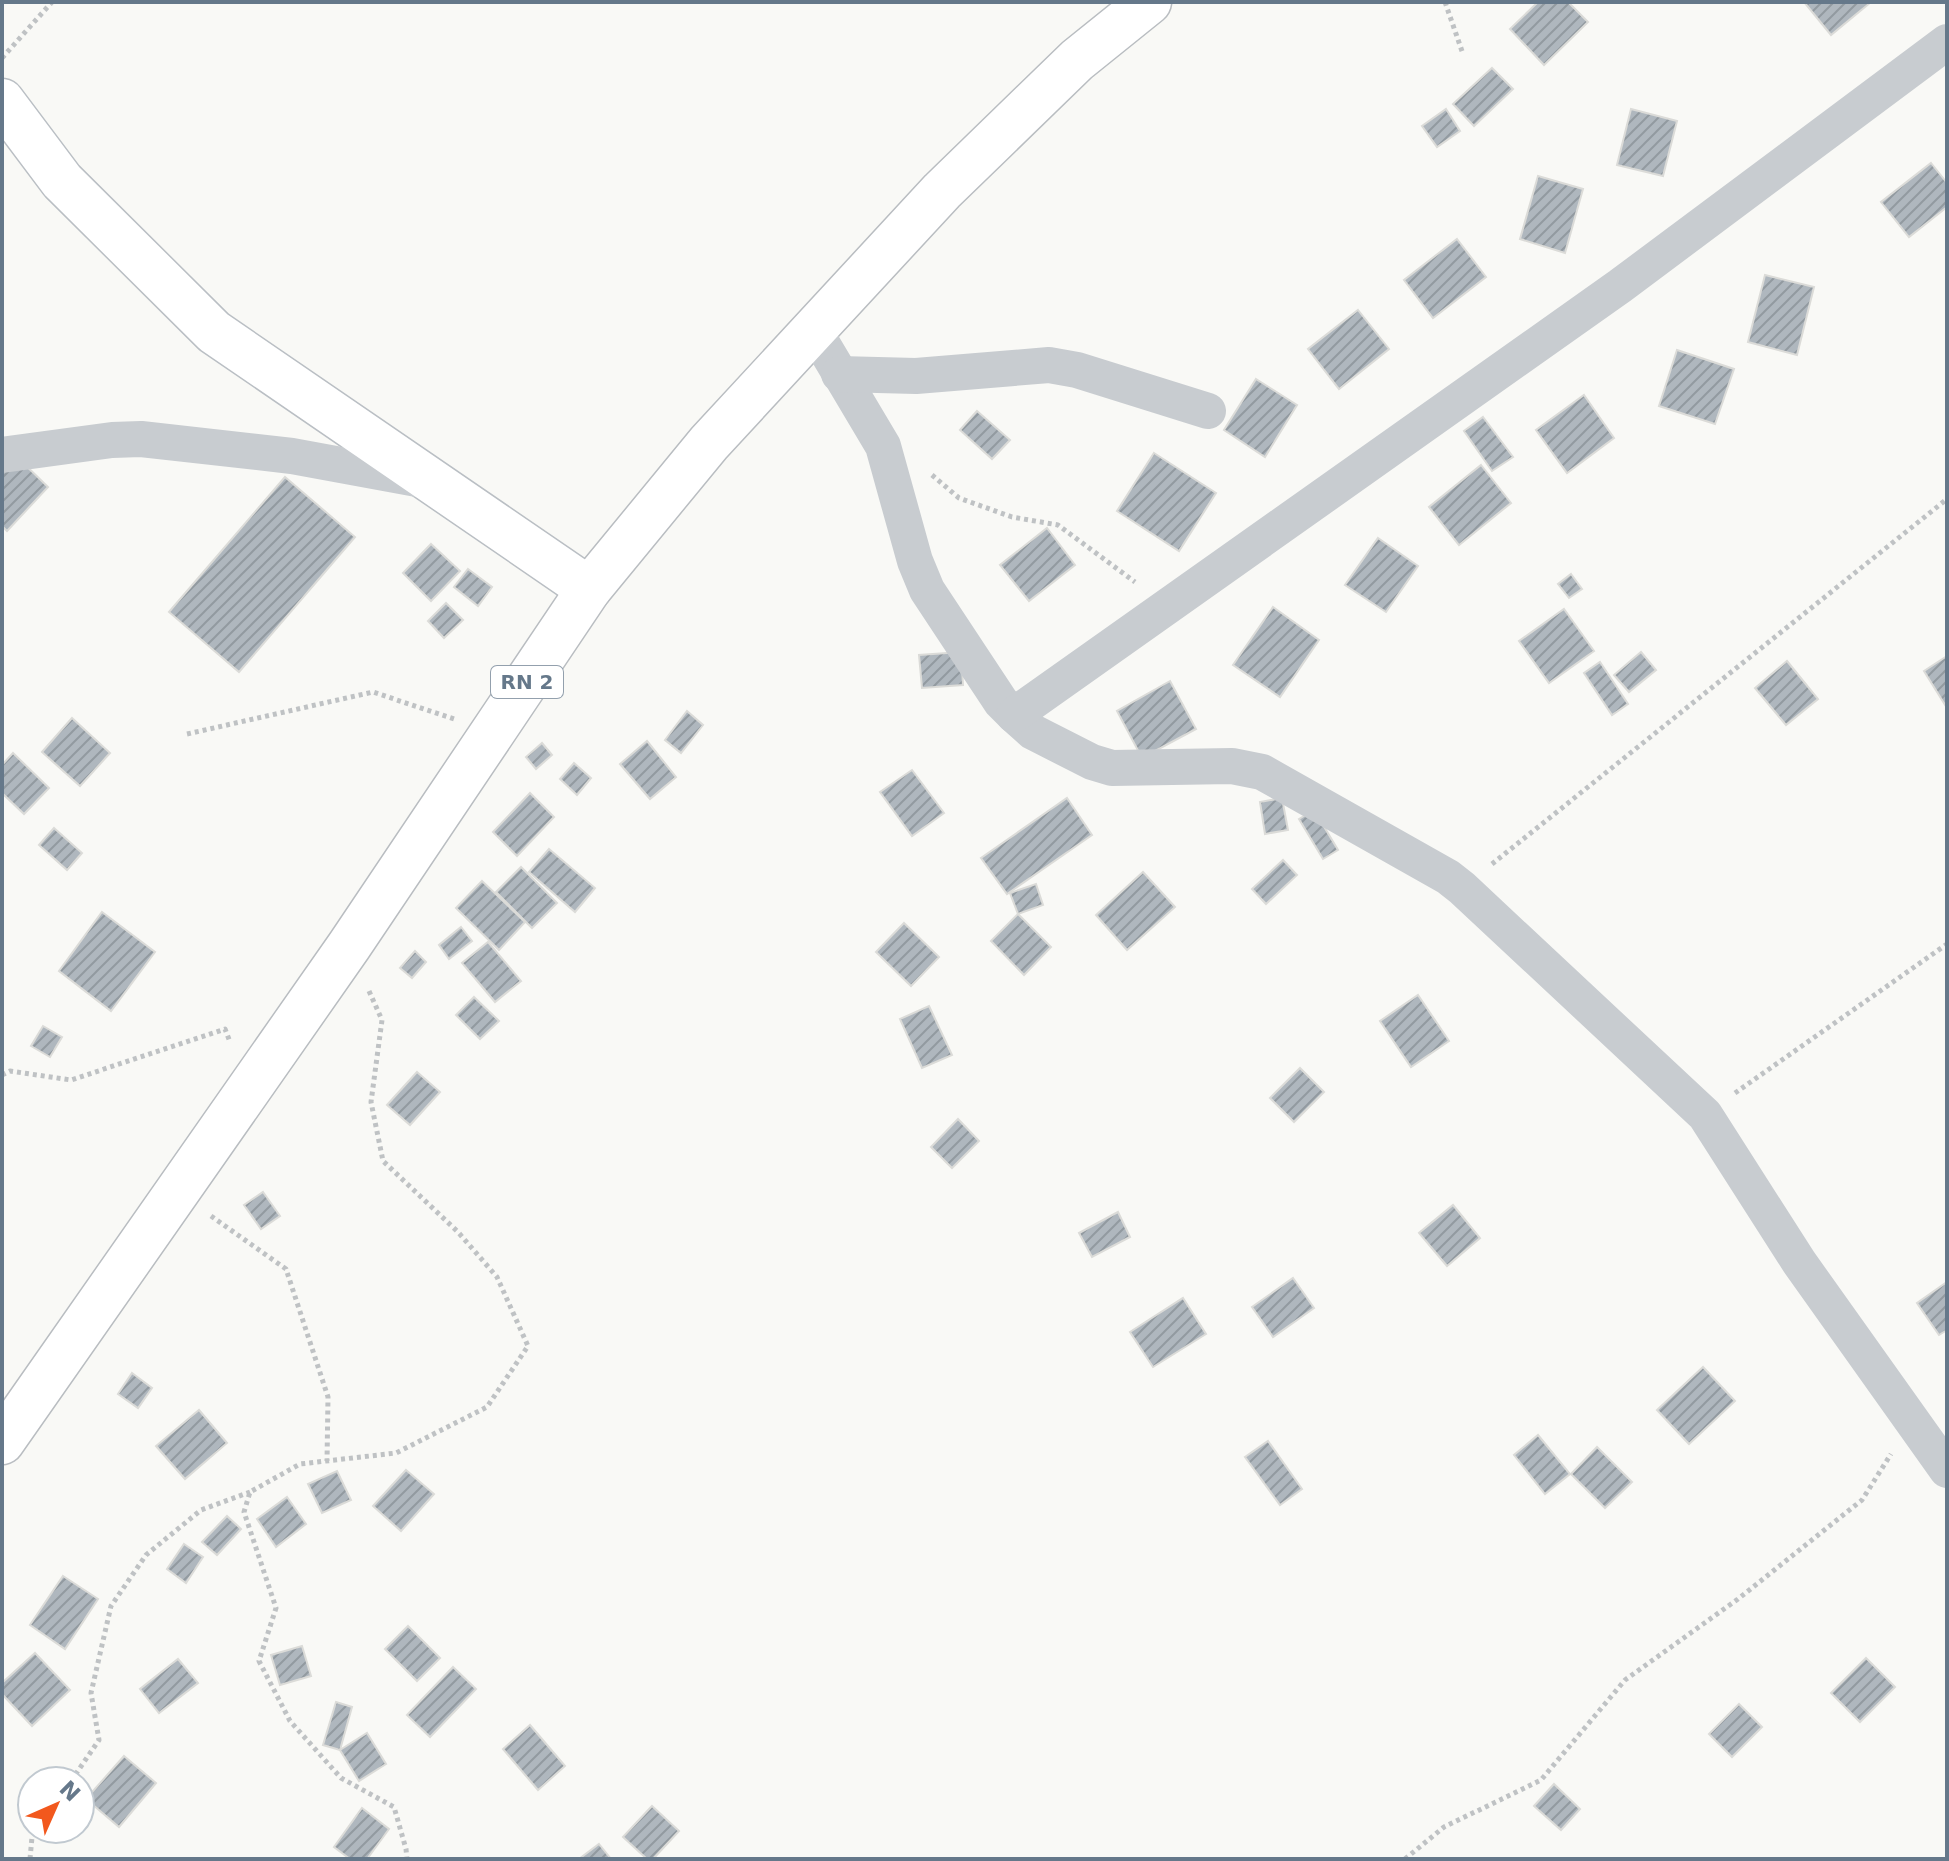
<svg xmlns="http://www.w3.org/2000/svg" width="1949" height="1861" viewBox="0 0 1949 1861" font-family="'DejaVu Sans',sans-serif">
<defs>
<pattern id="building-hatch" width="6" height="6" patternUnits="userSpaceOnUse" patternTransform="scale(2)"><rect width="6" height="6" fill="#afb7be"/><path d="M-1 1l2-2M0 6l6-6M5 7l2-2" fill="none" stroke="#929aa0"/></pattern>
</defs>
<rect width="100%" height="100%" fill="#f9f9f6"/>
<g fill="url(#building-hatch)" stroke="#dbdbd8" stroke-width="2">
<path d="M1538,2H1568L1588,22L1544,65L1510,29Z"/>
<path d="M1804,2H1871L1831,35Z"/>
<path d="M1492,68L1513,89L1474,126L1453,104Z"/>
<path d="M1446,109L1460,131L1437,147L1422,126Z"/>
<path d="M1631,109L1677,121L1663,176L1617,165Z"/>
<path d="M1931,163L1947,183V207L1909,237L1881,202Z"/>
<path d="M1538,176L1583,189L1565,253L1520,239Z"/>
<path d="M1457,239L1486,277L1433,318L1404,280Z"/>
<path d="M1765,275L1814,287L1797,355L1748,342Z"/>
<path d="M1358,310L1389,349L1339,389L1308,349Z"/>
<path d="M1677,350L1734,369L1715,424L1659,406Z"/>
<path d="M1256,379L1297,405L1265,457L1224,430Z"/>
<path d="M1584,395L1614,438L1567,473L1536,430Z"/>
<path d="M977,411L1010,440L992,459L960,430Z"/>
<path d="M1483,417L1513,457L1492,471L1464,431Z"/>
<path d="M1154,453L1216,493L1179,551L1117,511Z"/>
<path d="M16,456L48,487L7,531L2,526V470Z"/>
<path d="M1481,465L1511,503L1459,545L1429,507Z"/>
<path d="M285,477L355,537L239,672L169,612Z"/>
<path d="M1047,528L1075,565L1029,601L1000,565Z"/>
<path d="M1378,538L1418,566L1386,612L1345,585Z"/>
<path d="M431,544L460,571L431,601L403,573Z"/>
<path d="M468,569L492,587L478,606L454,587Z"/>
<path d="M1571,574L1582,589L1569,598L1558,584Z"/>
<path d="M446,603L463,620L444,638L428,621Z"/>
<path d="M1273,607L1319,640L1280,697L1233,665Z"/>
<path d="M1564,609L1594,651L1549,683L1519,641Z"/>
<path d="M961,652L963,685L922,688L919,655Z"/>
<path d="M1641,652L1656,670L1629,692L1614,675Z"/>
<path d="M1947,656V708L1924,671Z"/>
<path d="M1787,661L1818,699L1786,725L1755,688Z"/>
<path d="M1600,662L1628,704L1612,715L1584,673Z"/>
<path d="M1170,681L1196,729L1142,758L1117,711Z"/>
<path d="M687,711L703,725L681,753L665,740Z"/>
<path d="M72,718L110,753L80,786L42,752Z"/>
<path d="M647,741L676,777L650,799L620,764Z"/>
<path d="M542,743L552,755L536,769L526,757Z"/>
<path d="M13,753L49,788L24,814L2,793V765Z"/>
<path d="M574,763L591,778L577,795L560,779Z"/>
<path d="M912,770L944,813L912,836L880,792Z"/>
<path d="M530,793L554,817L517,856L493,832Z"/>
<path d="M1067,798L1092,835L1007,894L981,858Z"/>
<path d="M1282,798L1288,830L1265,834L1260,802Z"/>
<path d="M1314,810L1338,850L1323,859L1299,819Z"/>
<path d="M54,828L82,853L67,870L39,845Z"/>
<path d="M549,849L595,888L575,912L529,872Z"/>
<path d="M1283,860L1297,875L1266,904L1252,889Z"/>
<path d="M521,867L557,903L532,928L496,892Z"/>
<path d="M1143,872L1175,907L1127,950L1096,915Z"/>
<path d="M482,881L525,922L499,950L456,908Z"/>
<path d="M1036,884L1043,905L1018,914L1010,893Z"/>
<path d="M102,912L155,952L111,1011L59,971Z"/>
<path d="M1018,914L1051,947L1024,975L991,941Z"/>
<path d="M904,923L939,957L911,986L876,952Z"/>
<path d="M461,927L472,941L449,959L439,945Z"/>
<path d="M488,942L521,981L495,1002L462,963Z"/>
<path d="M415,951L426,962L412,978L400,968Z"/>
<path d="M1418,995L1449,1041L1411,1067L1380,1021Z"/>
<path d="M474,997L499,1021L480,1039L456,1015Z"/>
<path d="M929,1006L952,1055L922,1068L900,1019Z"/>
<path d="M43,1026L62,1037L50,1057L31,1046Z"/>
<path d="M1300,1068L1324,1092L1294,1122L1270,1098Z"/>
<path d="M417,1072L440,1092L410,1125L387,1105Z"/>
<path d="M958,1119L979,1141L952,1168L931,1147Z"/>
<path d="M263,1192L280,1216L261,1229L244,1205Z"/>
<path d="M1453,1205L1480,1238L1447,1266L1419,1233Z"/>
<path d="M1118,1212L1130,1237L1092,1257L1079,1233Z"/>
<path d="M1293,1278L1314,1308L1273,1337L1252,1307Z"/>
<path d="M1947,1282V1330L1939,1335L1917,1303Z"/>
<path d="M1183,1298L1206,1334L1153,1367L1130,1332Z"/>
<path d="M1703,1367L1735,1401L1689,1444L1657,1410Z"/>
<path d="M132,1373L152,1388L138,1408L118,1394Z"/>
<path d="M199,1410L227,1443L185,1479L156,1446Z"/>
<path d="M1538,1435L1570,1474L1545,1494L1514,1455Z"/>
<path d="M1268,1441L1302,1489L1280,1505L1245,1457Z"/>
<path d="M1597,1447L1632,1482L1605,1508L1571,1474Z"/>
<path d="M406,1470L434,1494L401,1531L373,1506Z"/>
<path d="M337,1471L351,1500L322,1513L308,1484Z"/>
<path d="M287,1497L306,1524L276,1547L257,1519Z"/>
<path d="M227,1516L241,1529L217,1555L202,1542Z"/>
<path d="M184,1544L203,1557L186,1583L167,1569Z"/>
<path d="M63,1576L98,1599L65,1649L30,1625Z"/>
<path d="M408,1626L440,1658L417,1681L385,1649Z"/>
<path d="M302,1646L311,1676L280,1685L271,1655Z"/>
<path d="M35,1653L70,1690L32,1726L2,1694V1683Z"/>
<path d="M1866,1658L1895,1687L1860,1722L1831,1693Z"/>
<path d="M178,1659L198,1683L159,1713L140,1689Z"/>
<path d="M453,1667L476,1689L430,1737L407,1715Z"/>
<path d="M336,1702L352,1707L340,1750L323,1745Z"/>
<path d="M1739,1704L1762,1727L1732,1757L1709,1734Z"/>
<path d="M530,1725L565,1766L538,1790L503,1749Z"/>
<path d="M367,1733L386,1764L359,1781L340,1750Z"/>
<path d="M124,1756L156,1783L119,1827L86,1799Z"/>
<path d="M1554,1784L1580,1809L1561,1830L1534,1806Z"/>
<path d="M652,1806L679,1831L653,1859H647L623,1837Z"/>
<path d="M362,1808L389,1829L367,1859H350L334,1847Z"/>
<path d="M599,1844L611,1859H579Z"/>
</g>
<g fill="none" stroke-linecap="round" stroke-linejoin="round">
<defs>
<path id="secondary" d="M2,101L62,181L214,332L589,589"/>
<path id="primary" d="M2,1442L349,946L589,589L709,443L942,191L1077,60L1149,2"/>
</defs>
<use href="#secondary" stroke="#babfc4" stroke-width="47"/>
<use href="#primary" stroke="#b9bdc1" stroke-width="47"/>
<g stroke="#bfc2c4" stroke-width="5" stroke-dasharray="4 4" stroke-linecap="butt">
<path d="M1445,2L1463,54"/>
<path d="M2,58L52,2"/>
<path d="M932,475L959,498L1012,517L1058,525L1135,582"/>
<path d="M187,734L373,692L454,719"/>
<path d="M1492,864L1947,499"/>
<path d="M369,991L382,1020L371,1102L383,1161L458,1232L497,1277L528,1346L487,1407L396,1453L300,1464L250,1492L244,1512L276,1608L259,1661L290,1721L341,1778L394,1807L406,1849L407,1859"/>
<path d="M2,1075L10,1071L71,1080L225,1029L230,1042"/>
<path d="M1735,1093L1947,944"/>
<path d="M211,1216L286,1269L328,1397L327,1461"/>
<path d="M71,1781L99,1740L91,1693L111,1606L146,1555L201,1510L250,1492"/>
<path d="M30,1859L32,1837L37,1829"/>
<path d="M1405,1859L1444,1827L1541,1780L1625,1680L1738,1599L1862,1500L1891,1454"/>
</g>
<g stroke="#c8ccd0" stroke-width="36">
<path d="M814,330L883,446L915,561L927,590L1001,702L1014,715L1033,732L1092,762L1112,768L1232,766L1262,772L1448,877L1462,888L1705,1115L1799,1262L1947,1470"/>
<path d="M839,374L916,376L1049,365L1077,370L1208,411"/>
<path d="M2,455L112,440L141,439L292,456L428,481"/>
<path d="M1014,715L1620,286L1947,42"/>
</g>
<use href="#secondary" stroke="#fff" stroke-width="44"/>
<use href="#primary" stroke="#fff" stroke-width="44"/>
</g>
<g text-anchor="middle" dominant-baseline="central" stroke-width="8" stroke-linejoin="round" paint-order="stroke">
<rect fill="#fff" stroke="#93a0ad" stroke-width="2" x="491" y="666" width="72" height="32" rx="6"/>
<g font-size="20" font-weight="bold" fill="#65788a">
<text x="527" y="682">RN 2</text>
</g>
</g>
<rect width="1949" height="1861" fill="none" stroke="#65788a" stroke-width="8"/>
<g transform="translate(56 1805) rotate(45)"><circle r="38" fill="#ffffff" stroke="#c1c9d0" stroke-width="2"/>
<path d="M0-6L14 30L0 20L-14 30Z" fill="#f2581d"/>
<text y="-12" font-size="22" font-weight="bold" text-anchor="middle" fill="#65788a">N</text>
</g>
</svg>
